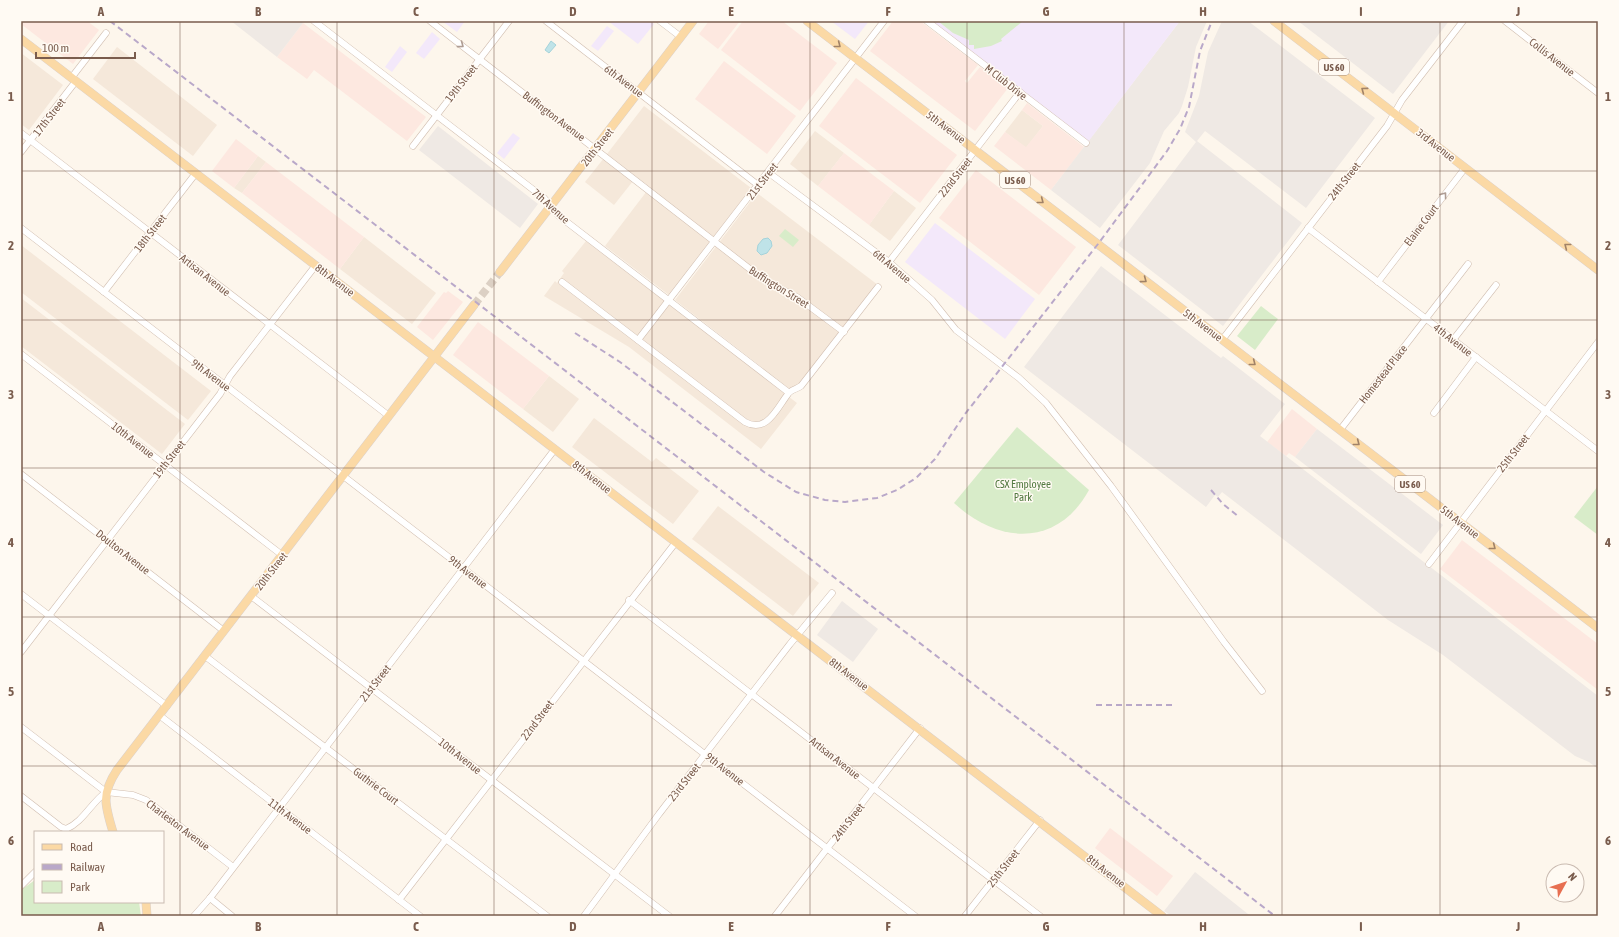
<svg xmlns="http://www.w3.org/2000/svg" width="1619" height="937" viewBox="0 0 1619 937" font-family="'Asap Condensed',sans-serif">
<rect width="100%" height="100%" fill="#fdf6ec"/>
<g fill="#f5e8da">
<path d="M117,47L217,125L193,156L93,79Z"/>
<path d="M21,53L63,85L29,130L21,124Z"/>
<path d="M644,106L751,188L669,295L605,246L650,187L607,154Z"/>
<path d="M1022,110L1043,126L1026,148L1005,132Z"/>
<path d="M815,131L844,153L818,186L790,164Z"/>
<path d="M258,156L266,162L242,193L234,188Z"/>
<path d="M604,158L633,181L614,205L585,182Z"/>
<path d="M894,191L916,208L890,241L869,225Z"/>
<path d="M757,193L878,285L795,393L675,300Z"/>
<path d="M364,237L436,293L412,324L340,269Z"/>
<path d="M586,241L797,403L761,449L629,347L544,296L555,281L557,283L564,273L562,271Z"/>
<path d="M21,245L211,391L188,420L21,292Z"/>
<path d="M21,298L185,424L162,454L21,346Z"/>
<path d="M549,376L579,399L553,432L523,409Z"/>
<path d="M594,418L652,462L656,458L699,491L673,524L572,447Z"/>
<path d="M718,506L819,583L793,616L692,539Z"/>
</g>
<g fill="#fde8e0">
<path d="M21,21H87L99,30L73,64L21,24Z"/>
<path d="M709,21H740L718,49L699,34Z"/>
<path d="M743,21H782L837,63L800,111L721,50Z"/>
<path d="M893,21H920L978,65L965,81L967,83L980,67L1008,88L975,131L870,51Z"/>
<path d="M303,23L426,117L407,141L314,70L307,79L277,57Z"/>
<path d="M724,61L796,116L767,154L695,99Z"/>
<path d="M856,78L957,155L920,203L819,126Z"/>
<path d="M1027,103L1084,147L1051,190L994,146L1005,132L1026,147L1043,126L1022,110Z"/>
<path d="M236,139L258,156L234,188L212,171Z"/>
<path d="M844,153L894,191L869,225L818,186Z"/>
<path d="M266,162L364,237L340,269L242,193Z"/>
<path d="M976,170L1076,247L1039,295L939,218Z"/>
<path d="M448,291L463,302L433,340L417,327L444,292L446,293Z"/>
<path d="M478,322L549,376L523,409L453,355Z"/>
<path d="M1292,409L1317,429L1295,457L1289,453L1286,456L1267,442Z"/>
<path d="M1462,540L1598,644V690L1440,569Z"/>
<path d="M1110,828L1173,876L1157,896L1095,848Z"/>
</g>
<g fill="#efe9e4">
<path d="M231,21H301L303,23L277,57Z"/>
<path d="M1180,21H1207L1196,47L1188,87L1182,106L1179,113L1164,131L1150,163L1100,228L1051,190Z"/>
<path d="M1222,21H1248L1375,118L1306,208L1205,131L1197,141L1302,223L1223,326L1118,245L1196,142L1185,132L1199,96L1208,52Z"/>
<path d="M1298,21H1449L1393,94Z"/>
<path d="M438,126L538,204L520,228L419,150Z"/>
<path d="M1101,266L1221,358L1223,356L1285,404L1260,436L1598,696V769L1589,762L1575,756L1443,655L1388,620L1222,492L1218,497L1215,495L1206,507L1024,367Z"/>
<path d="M1317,429L1443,525L1421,554L1295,457Z"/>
<path d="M842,601L878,629L853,662L817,635Z"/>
<path d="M1195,872L1248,914L1253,916H1172L1164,911Z"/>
</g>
<g fill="#f3e8fa">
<path d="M442,21H465L457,32Z"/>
<path d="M608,21H650L654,24L638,44Z"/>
<path d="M831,21H869L855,39Z"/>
<path d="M931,21H1180L1088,142Z"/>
<path d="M607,26L614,31L598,51L591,46Z"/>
<path d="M432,32L440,39L424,59L416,53Z"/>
<path d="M400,46L407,52L392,72L385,67Z"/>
<path d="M513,133L520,138L504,159L497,153Z"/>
<path d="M935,223L1035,299L1005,339L905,262Z"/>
</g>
<g fill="#d8ecc9">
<path d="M938,21H1023L1001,39L1002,41L991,46L974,49V45H969V40L953,33Z"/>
<path d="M785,229L799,240L793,247L779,236Z"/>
<path d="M1261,306L1278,319L1255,350L1237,336Z"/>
<path d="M1017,427L1089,490C1058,547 999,545 954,503Z"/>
<path d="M1598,486V535L1574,517Z"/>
<path d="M35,880V902H139L141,916H21V890Z"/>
</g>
<g fill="#bfe3e8" stroke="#a5d3da">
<path d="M551,41L556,45L549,53L545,50Z"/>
<path d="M768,238L771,241L772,246L767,253L761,255L757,251L758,245L763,239Z"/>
</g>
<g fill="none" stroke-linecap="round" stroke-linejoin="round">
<path stroke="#dcd0c4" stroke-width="8" stroke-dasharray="8 4" stroke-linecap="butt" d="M474,305L500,272"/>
<defs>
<g id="minor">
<path d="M314,21L544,198L559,216L788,392"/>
<path d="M430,21L764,280L797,297L844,332"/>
<path d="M546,21L758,185"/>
<path d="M660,21L681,37"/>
<path d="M927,21L1086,143"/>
<path d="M1505,21L1598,93"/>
<path d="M72,77L106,33"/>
<path d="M21,133L389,416"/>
<path d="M413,146L509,21"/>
<path d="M21,152L76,81"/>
<path d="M769,173L889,262L932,300L956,330L1019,378L1046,403L1111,486L1224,642L1262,691"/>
<path d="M21,228L915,916"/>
<path d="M1308,228L1598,451"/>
<path d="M889,262L1020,92"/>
<path d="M562,282L745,422C767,434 777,408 788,394C790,390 797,389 801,386L878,287"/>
<path d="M1378,282L1465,168"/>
<path d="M104,292L196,173"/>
<path d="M638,340L884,21"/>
<path d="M1222,340L1387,126L1402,100L1463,21"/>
<path d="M1453,340L1496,285"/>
<path d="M21,354L282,555"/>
<path d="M1434,413L1476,357"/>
<path d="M1340,430L1468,264"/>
<path d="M21,474L224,631"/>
<path d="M1429,564L1598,342"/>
<path d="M21,594L167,706"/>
<path d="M251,596L669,916"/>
<path d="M629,600L1040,916"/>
<path d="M21,652L220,394L230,376L316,265"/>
<path d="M205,656L547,916"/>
<path d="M159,715L420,916"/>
<path d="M21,727L106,792L133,795L146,800L233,867"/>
<path d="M21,796L61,827L66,829"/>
<path d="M66,829C83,822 91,803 106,792"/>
<path d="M21,886L35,872"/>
<path d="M210,898L232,916"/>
<path d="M399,900L676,542"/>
<path d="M194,916L210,898L555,449"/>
<path d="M584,916L659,814L790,644L832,593"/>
<path d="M775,916L920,728"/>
<path d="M965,916L1040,820"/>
</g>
<g id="major">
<path d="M807,21L1598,628"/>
<path d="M1274,21L1598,270"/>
<path d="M21,39L1162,916"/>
<path d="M500,272L693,21"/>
<path d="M113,832C105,806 101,794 117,770L474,305"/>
<path d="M146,902L147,916"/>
</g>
</defs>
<use href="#minor" stroke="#d1beb0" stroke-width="7"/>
<use href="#major" stroke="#dad1cd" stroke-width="9"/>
<use href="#minor" stroke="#fff" stroke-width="6"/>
<use href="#major" stroke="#fbd9a5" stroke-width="8"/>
<g stroke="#b9a8c9" stroke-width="2" stroke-dasharray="6 4" stroke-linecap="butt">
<path d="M110,21L1275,916"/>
<path d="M575,333L620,362L764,472L796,492L825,500L845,502L877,498L897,490L916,478L935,459L965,414L1098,244L1167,151L1180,129L1189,107L1200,51L1212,21"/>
<path d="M1211,490L1223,504L1239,517"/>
<path d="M1096,705H1175"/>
</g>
</g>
<defs><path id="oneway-chevron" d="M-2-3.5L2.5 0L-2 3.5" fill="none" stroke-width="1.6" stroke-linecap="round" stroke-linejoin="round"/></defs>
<g stroke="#af9d94">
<use href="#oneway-chevron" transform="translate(461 45) rotate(37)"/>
<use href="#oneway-chevron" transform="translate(1444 195) rotate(-53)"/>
</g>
<g stroke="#a18267">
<use href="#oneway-chevron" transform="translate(838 45) rotate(38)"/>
<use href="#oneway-chevron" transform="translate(1364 90) rotate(-143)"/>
<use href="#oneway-chevron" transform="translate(1041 201) rotate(38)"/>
<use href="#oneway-chevron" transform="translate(1567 246) rotate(-142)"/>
<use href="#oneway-chevron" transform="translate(1144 280) rotate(37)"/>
<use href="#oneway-chevron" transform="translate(1253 363) rotate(38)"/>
<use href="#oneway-chevron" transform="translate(1357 443) rotate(38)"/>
<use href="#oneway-chevron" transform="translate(1493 547) rotate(38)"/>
</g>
<path fill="none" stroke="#7a5c4d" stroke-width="1" stroke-opacity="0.55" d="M180,21V916M337,21V916M494,21V916M652,21V916M810,21V916M967,21V916M1124,21V916M1282,21V916M1440,21V916M21,171H1598M21,320H1598M21,468H1598M21,617H1598M21,766H1598"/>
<g text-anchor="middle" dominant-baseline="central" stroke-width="3" stroke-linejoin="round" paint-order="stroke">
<g fill="#fffaf3" stroke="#a28b7f" stroke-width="1">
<rect x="1319" y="59" width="30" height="16" rx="3"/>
<rect x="1000" y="172" width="30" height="16" rx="3"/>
<rect x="1395" y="476" width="30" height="16" rx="3"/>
</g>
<g font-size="10" font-weight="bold" fill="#7a5c4d">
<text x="1334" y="67">US 60</text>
<text x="1015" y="180">US 60</text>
<text x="1410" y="484">US 60</text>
</g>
<g font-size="11" fill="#7a5c4d" stroke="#fffaf3">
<text transform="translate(1552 57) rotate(38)">Collis Avenue</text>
<text transform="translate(624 81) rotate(37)">6th Avenue</text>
<text transform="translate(1006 82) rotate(38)">M Club Drive</text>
<text transform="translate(461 83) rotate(-52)">19th Street</text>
<text transform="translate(554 116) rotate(37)">Buffington Avenue</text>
<text transform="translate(49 117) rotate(-52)">17th Street</text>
<text transform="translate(946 127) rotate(37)">5th Avenue</text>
<text transform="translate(1436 145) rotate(38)">3rd Avenue</text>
<text transform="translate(597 147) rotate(-52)">20th Street</text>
<text transform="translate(955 177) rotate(-52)">22nd Street</text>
<text transform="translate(762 181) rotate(-52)">21st Street</text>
<text transform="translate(1344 181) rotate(-52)">24th Street</text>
<text transform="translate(551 206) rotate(42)">7th Avenue</text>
<text transform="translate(1421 225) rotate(-53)">Elaine Court</text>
<text transform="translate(150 233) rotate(-52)">18th Street</text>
<text transform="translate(892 266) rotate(40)">6th Avenue</text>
<text transform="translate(205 275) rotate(38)">Artisan Avenue</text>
<text transform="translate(335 280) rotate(37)">8th Avenue</text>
<text transform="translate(779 287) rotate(32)">Buffington Street</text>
<text transform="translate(1203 325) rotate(37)">5th Avenue</text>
<text transform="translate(1453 340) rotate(38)">4th Avenue</text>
<text transform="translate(1383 374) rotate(-52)">Homestead Place</text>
<text transform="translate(211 375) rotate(37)">9th Avenue</text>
<text transform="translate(133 440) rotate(38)">10th Avenue</text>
<text transform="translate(1513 453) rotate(-52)">25th Street</text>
<text transform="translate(169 459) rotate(-52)">19th Street</text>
<text transform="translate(592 477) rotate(38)">8th Avenue</text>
<text transform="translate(1460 522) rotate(38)">5th Avenue</text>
<text transform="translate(123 552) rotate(38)">Doulton Avenue</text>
<text transform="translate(271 571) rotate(-52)">20th Street</text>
<text transform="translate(468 572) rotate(38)">9th Avenue</text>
<text transform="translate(849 674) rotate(37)">8th Avenue</text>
<text transform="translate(375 683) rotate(-52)">21st Street</text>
<text transform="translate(537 720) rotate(-53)">22nd Street</text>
<text transform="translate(460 756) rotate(38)">10th Avenue</text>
<text transform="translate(835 758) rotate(38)">Artisan Avenue</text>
<text transform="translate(725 769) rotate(38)">9th Avenue</text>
<text transform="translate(684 782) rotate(-52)">23rd Street</text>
<text transform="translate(376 786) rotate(37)">Guthrie Court</text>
<text transform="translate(290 816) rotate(37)">11th Avenue</text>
<text transform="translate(848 822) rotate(-52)">24th Street</text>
<text transform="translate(178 825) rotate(37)">Charleston Avenue</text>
<text transform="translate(1003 868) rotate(-52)">25th Street</text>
<text transform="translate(1106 871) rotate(38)">8th Avenue</text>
</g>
<g font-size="11" fill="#537a41" stroke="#fffaf3">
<text x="1023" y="484">CSX Employee<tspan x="1023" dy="13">Park</tspan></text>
</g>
</g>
<rect width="1619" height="937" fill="none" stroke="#fffaf3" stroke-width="44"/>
<rect x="34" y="831" width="130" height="72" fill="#fffaf3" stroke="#cabbb1"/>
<rect x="42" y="844" width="20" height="6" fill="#fbd9a5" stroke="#cabbb1"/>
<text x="70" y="851" font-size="12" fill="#7a5c4d">Road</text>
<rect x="42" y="864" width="20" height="6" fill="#b9a8c9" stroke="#cabbb1"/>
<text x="70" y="871" font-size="12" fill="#7a5c4d">Railway</text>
<rect x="42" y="881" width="20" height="12" fill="#d8ecc9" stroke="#cabbb1"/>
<text x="70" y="891" font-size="12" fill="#7a5c4d">Park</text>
<g transform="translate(1565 883) rotate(50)"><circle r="19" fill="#fffaf3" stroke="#cabbb1"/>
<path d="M0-3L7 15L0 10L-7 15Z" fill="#e76f51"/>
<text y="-6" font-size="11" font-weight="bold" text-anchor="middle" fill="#7a5c4d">N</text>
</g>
<path d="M36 52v6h99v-6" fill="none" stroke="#7a5c4d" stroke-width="2"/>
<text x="42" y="52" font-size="12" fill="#7a5c4d" stroke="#fffaf3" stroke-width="3" paint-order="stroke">100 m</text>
<rect x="22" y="22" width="1575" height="893" fill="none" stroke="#7a5c4d" stroke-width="1.5"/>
<g font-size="13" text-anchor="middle" font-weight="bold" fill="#7a5c4d">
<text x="101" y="16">A</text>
<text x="258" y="16">B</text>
<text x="416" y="16">C</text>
<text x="573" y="16">D</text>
<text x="731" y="16">E</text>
<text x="888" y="16">F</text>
<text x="1046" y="16">G</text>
<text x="1203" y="16">H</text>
<text x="1361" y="16">I</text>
<text x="1518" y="16">J</text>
<text x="11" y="101">1</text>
<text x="1608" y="101">1</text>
<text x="11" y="250">2</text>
<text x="1608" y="250">2</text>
<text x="11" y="399">3</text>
<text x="1608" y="399">3</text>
<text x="11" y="547">4</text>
<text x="1608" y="547">4</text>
<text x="11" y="696">5</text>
<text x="1608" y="696">5</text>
<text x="11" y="845">6</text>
<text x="1608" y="845">6</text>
<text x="101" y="931">A</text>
<text x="258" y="931">B</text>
<text x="416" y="931">C</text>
<text x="573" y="931">D</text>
<text x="731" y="931">E</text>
<text x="888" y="931">F</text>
<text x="1046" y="931">G</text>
<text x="1203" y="931">H</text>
<text x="1361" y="931">I</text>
<text x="1518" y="931">J</text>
</g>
</svg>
